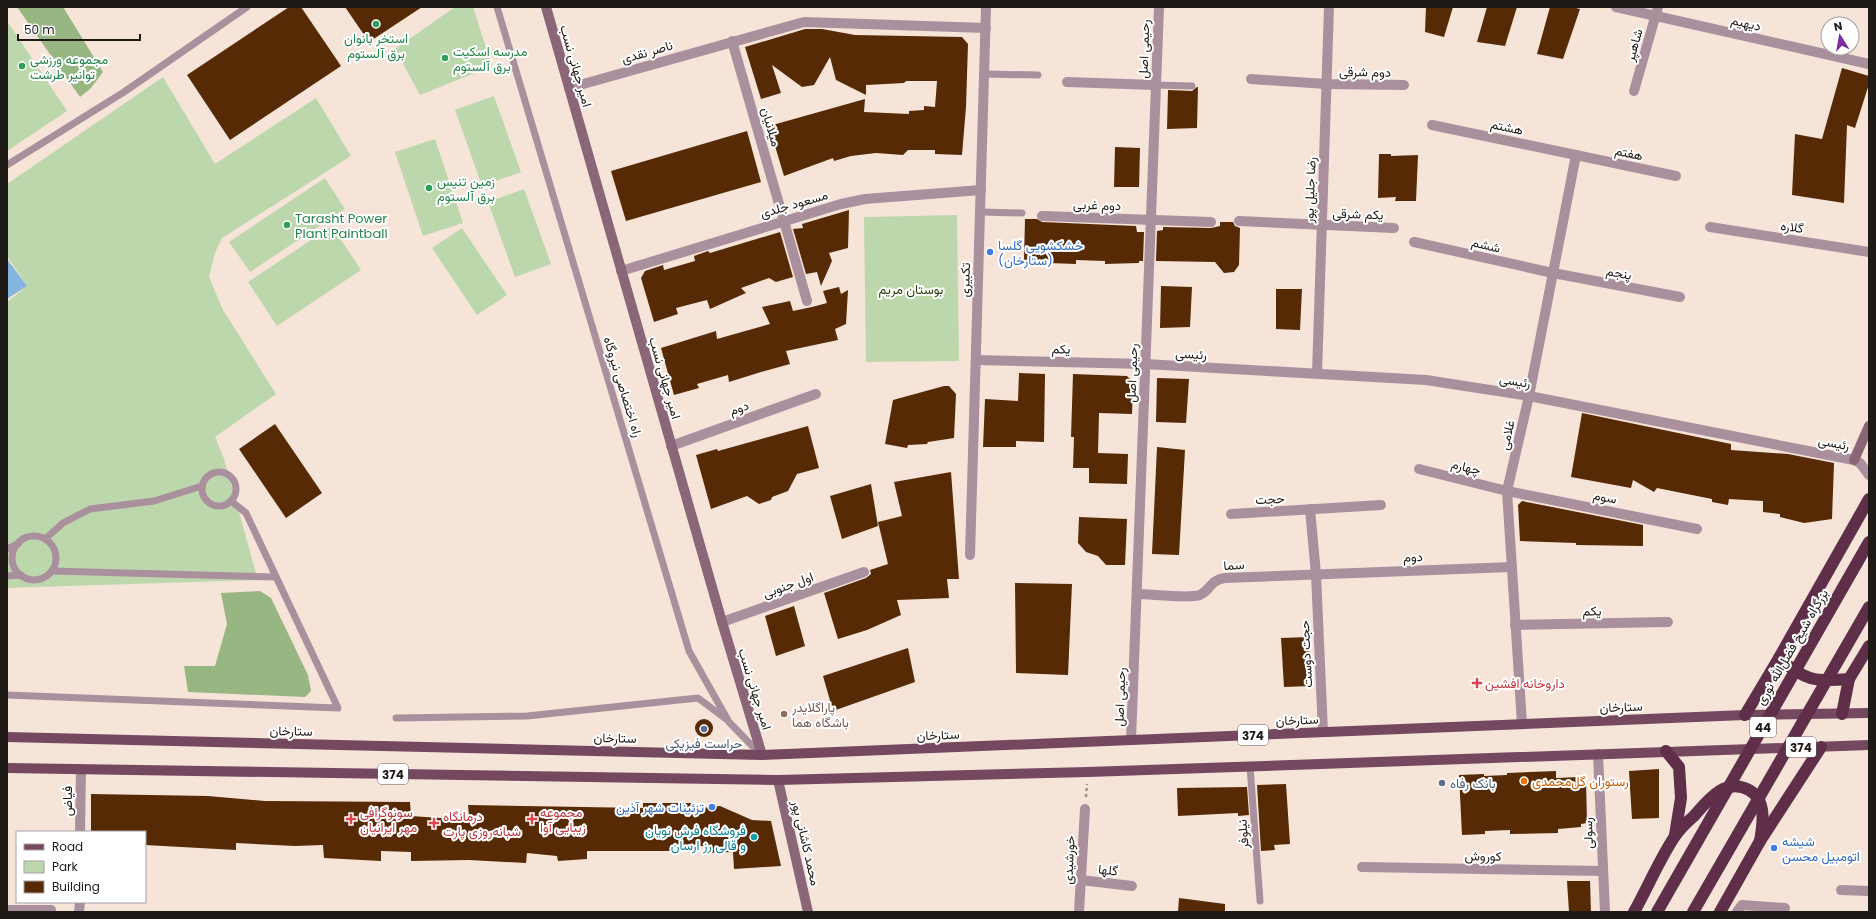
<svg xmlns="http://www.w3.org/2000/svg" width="1876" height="919" viewBox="0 0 1876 919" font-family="Poppins,Vazirmatn,sans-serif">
<rect width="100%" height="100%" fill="#f6e4d9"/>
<g fill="#bdd7ac">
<path d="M455,7H473L492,66L420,95L395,49Z"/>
<path d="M7,21L67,111L7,151Z"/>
<path d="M163,77L215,164L316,98L351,156L222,238L215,253L209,277L223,310L276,394L215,437L224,459L258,580L7,588V302L27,286L7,256V184Z"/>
<path d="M494,96L521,172L482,186L455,110Z"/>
<path d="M435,139L463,223L423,236L395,152Z"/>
<path d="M325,178L345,209L250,272L229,242Z"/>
<path d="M524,189L551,264L515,277L488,202Z"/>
<path d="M957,215L959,361L866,362L864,217Z"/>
<path d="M332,226L361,270L277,326L248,282Z"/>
<path d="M462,228L507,295L477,315L432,248Z"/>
</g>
<g fill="#97b682">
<path d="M17,7H63L103,72L91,88L80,97Z"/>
<path d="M260,591L271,598L308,675L311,691L305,697L188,692L184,666H215L227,624L221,593Z"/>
</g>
<path fill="#83b5de" d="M7,259L27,286L7,299Z"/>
<g fill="#562a05">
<path d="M289,7H301L341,66L230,140L187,75Z"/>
<path d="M345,7H422L369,42Z"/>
<path d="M1426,7H1453L1444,37L1425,32Z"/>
<path d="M1487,7H1517L1505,46L1477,42Z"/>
<path d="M1550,7H1572L1580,9L1563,59L1537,54Z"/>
<path d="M805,29H822L855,35L962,37L968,44L966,107L962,155L935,154V150H908L903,155L876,153L851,156L834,161L833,158L784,176L769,126L865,99L864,112L909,114V111L924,110V106L935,107L937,81H906L904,83L866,85V95L836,80L830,57L814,85L802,87L772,65L781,93L761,99L745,47Z"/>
<path d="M1842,68L1869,76V84L1855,128L1847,125L1844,203L1792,195L1795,134L1822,139Z"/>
<path d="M1197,87H1198L1197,128L1167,129L1168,90L1192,91Z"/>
<path d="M747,131L761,182L626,221L611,171Z"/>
<path d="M1115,147L1140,148L1139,187H1114Z"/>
<path d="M1379,154H1391V156L1418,155L1416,201H1395L1396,197L1378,198Z"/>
<path d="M849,210L848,248L829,253L832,261L821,286L817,272L806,274L793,229L803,228L802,224Z"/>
<path d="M1025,219H1037L1042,222L1136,226L1137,232H1144L1143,261H1139V263L1105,264V261L1076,260V264L1049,263V260H1024Z"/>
<path d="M1220,222H1233L1235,226L1240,228L1239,265L1234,272L1224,273L1215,262L1156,261L1157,231L1163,230V227L1211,228L1220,226Z"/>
<path d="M780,232L793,277L776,282L769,278L741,288L746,293L710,309L707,300L676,308L678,314L654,322L641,278L645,271L663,265L664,270L695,261L694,256L708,251L710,253Z"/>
<path d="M1161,286L1192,287L1190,327L1160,328Z"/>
<path d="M839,287L841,294L848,290L846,324L835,329L838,340L786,351L790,364L761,372L729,382L728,375L697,384L699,388L674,395L661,348L716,331L717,339L770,324L762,307L790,301L793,311L812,307L827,303L823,291Z"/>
<path d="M1276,289H1302L1300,330L1276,329Z"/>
<path d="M1019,373L1045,374L1044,442L1016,441V447H983L985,399L1018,401Z"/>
<path d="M1073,374L1127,376L1133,382L1132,414L1099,413L1098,453L1128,454L1127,484L1089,483V468H1073L1074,437H1071Z"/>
<path d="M1157,378L1189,379L1186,423L1156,422Z"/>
<path d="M944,386H949L956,394L954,438L928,442L927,444L908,445L907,448L885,444L893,400Z"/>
<path d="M1582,413L1731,444V450L1788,454L1834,463L1832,519L1804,523L1780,517V514L1763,512V501L1729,499L1728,505L1712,502V499L1657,488L1654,492L1633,480L1631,488L1571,477Z"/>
<path d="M275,424L322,493L286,518L239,449Z"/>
<path d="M808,426L819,468L797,474L788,491L772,497L771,500L759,504L747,496L711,509L696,455L717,449L718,451Z"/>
<path d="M1157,447L1185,450L1179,555L1152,554Z"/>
<path d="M951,472L959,579H947L949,598L897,600L901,615L867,630L838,639L824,593L866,578L871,574L870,570L888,564L878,522L902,516L894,482Z"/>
<path d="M871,484L878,526L842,539L830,496Z"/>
<path d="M1522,501L1643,525V546L1576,545V543L1520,541L1518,505Z"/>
<path d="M1079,517L1127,519L1125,565H1106L1098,556L1086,552L1078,543Z"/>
<path d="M1015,583L1072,584L1068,675L1016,673Z"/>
<path d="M794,606L805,646L776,656L765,616Z"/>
<path d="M1309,637L1310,686L1284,687L1281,638Z"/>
<path d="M908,648L915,682L833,711L823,676Z"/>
<circle cx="704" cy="728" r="9"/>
<path d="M1659,769V818L1632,819L1629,771Z"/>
<path d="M1556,771V778L1579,777V781H1586L1587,823L1581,824V827L1558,829V833L1510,834V830L1485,831V834L1462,835L1459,775L1484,774V776L1507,775V773Z"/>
<path d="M1286,784L1290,844L1274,845L1275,850L1261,851L1257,785Z"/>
<path d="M1247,787L1249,815L1238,816V813L1178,816L1177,788Z"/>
<path d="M91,794L208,796L265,801L410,802L411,816L440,818L469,816L468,805L643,808V803H693L703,808L720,806L752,820L771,821L781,866L734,869L733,852L704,853V846L673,847V851H587V859L558,861L557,856L527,853L526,863L469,860L411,861V852L381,851V861L324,858L323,845L295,846L236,843V850L145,845V832H91Z"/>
<path d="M1567,881H1590L1591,912H1569Z"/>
<path d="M1179,898L1225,904V912H1178Z"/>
</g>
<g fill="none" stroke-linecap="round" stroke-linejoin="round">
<path stroke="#9c8f87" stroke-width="2.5" stroke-dasharray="3 3" stroke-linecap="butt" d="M1086,797L1087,784"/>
<g stroke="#aa909d" stroke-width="7">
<path d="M497,7L689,651L729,722L761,755"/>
<path d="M984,74L1038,75"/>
<path d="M1156,85L1192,86"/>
<path d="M7,165L124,92L247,7"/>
<path d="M980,212L1022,213"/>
<circle cx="219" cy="489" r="17"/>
<circle cx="34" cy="558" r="22"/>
<path d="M45,539L63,523L90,509L154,501L202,486"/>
<path d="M7,549L18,544"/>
<path d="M52,571L276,577"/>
<path d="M7,576L21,575"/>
<path d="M7,695L338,708L246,513L231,501"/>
<path d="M396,718L527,716L698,698L726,719"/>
<path d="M1250,766L1260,901"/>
</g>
<g stroke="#aa909d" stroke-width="10">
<path d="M1616,7L1869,64"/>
<path d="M732,41L807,301"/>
<path d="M1251,79L1326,84L1404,85"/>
<path d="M1067,82L1156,85"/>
<path d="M569,88L804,22L986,28"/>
<path d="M1634,91L1658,7"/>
<path d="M1432,125L1676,176"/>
<path d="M1042,216L1211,222"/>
<path d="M1239,221L1394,228"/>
<path d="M1710,227L1869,252"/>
<path d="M1414,242L1553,273L1680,297"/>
<path d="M621,271L841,204L865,199L981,190"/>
<path d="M976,360L1145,364L1426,380L1529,396L1854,460L1860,463L1869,475"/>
<path d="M1317,373L1329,7"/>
<path d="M671,446L816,394"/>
<path d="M1419,469L1507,491L1697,529"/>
<path d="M1310,509L1316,574L1323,732"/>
<path d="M1231,514L1381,505"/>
<path d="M970,555L986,7"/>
<path d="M1137,594C1151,594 1188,599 1200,595C1211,590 1210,580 1225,578L1512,567"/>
<path d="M722,622L864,572"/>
<path d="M1515,625L1668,622"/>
<path d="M1522,724L1507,491L1529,396L1576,155"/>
<path d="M1131,740L1159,7"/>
<path d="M1598,754L1605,912"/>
<path d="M80,832L81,769"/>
<path d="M1362,867L1603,871"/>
<path d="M1081,880L1132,886"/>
<path d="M1841,890L1869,891"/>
<path d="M7,910H51"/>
<path d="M79,912L80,902"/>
<path d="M1079,912L1085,809"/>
<path d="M1737,912L1742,905L1785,908"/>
</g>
<g stroke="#8b6679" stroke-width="10">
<path d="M546,7L722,622L762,755"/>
<path d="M1854,460L1869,426"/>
<path d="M778,780L808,912"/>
</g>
<g stroke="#74485f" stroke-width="10">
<path d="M7,737L762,755L1745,715L1869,713"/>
<path d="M7,768L778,780L1088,772L1869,745"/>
</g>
<g stroke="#5f2f4a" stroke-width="12">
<path d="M1779,658C1805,681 1815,682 1849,679"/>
<path d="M1842,714L1849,679L1869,646"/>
<path d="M1745,715L1779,658L1869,499"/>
<path d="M1666,751L1679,767L1681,798L1675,835"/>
<path d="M1634,912C1648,887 1659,860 1675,836C1680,829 1687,822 1694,816C1708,800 1725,777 1749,790C1767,800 1763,824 1760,841"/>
<path d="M1657,912L1869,542"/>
<path d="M1693,912L1869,607"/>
<path d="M1720,912L1760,841L1821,747"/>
</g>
</g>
<g fill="#2e9e5b" stroke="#fff" stroke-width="1.5">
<circle cx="376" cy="24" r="4"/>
<circle cx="445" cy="58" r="4"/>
<circle cx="22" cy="66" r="4"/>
<circle cx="429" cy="188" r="4"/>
<circle cx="287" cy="225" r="4"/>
</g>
<g fill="#3f7fe0" stroke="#fff" stroke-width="1.5">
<circle cx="990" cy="252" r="4"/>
<circle cx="712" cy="807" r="4"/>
<circle cx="1774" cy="848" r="4"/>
</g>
<g fill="#e0444e" stroke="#fff" stroke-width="1.5">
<path d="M1475 677h4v4h4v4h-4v4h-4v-4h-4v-4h4z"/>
<path d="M349 813h4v4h4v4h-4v4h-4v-4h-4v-4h4z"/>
<path d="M530 813h4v4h4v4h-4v4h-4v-4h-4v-4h4z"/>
<path d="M432 817h4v4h4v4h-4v4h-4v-4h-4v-4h4z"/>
</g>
<circle fill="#8d6e63" stroke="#fff" stroke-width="1.5" cx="784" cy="714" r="4"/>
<g fill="#5c6f8a" stroke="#fff" stroke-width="1.5">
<circle cx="704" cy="729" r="4"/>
<circle cx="1442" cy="783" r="4"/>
</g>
<circle fill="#e8710a" stroke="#fff" stroke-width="1.5" cx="1524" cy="781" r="4"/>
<circle fill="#0f9aa8" stroke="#fff" stroke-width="1.5" cx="754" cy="837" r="4"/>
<g text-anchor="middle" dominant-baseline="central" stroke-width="4" stroke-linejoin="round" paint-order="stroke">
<g fill="#fff" stroke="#635f5c" stroke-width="1">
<rect x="1750" y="717" width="26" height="20" rx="3"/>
<rect x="1238" y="725" width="30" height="20" rx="3"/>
<rect x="1786" y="737" width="30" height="20" rx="3"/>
<rect x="378" y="764" width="30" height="20" rx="3"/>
</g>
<g font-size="12" font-weight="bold" fill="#201a16">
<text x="1763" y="727">44</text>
<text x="1253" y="735">374</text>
<text x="1801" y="747">374</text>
<text x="393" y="774">374</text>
</g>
<g font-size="13" fill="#201a16" stroke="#fff">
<text transform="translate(1746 23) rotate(13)">دیهیم</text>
<text transform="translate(1634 45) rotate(-74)">شاهپر</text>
<text transform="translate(1144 49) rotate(-88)">رحیمی اصل</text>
<text transform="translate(647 52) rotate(-16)">ناصر نقدی</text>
<text transform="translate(576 66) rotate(74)">امیر جهانی نسب</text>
<text transform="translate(1365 72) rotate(1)">دوم شرقی</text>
<text transform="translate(771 127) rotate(74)">میلانیان</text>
<text transform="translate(1507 127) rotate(12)">هشتم</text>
<text transform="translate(1629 153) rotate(12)">هفتم</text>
<text transform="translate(1310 190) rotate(-88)">رضا جلیل پور</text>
<text transform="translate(794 204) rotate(-16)">مسعود جلدی</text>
<text transform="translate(1097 205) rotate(2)">دوم غربی</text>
<text transform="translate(1358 214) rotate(2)">یکم شرقی</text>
<text transform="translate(1792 227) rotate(9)">گلاره</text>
<text transform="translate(1486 245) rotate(13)">ششم</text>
<text transform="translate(1619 273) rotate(11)">پنجم</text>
<text transform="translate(965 280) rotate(-88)">تکبیری</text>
<text transform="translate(1061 349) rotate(1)">یکم</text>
<text transform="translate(1191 354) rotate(3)">رئیسی</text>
<text transform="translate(1132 373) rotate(-88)">رحیمی اصل</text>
<text transform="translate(665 378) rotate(74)">امیر جهانی نسب</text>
<text transform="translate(1515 381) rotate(9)">رئیسی</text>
<text transform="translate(623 387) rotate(73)">راه اختصاصی نیروگاه</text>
<text transform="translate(739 408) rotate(-20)">دوم</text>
<text transform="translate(1507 435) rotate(-77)">غلامی</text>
<text transform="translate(1834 443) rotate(11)">رئیسی</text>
<text transform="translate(1466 467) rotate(14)">چهارم</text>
<text transform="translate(1605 497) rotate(11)">سوم</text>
<text transform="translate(1270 499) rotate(-3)">حجت</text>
<text transform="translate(1413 557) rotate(-2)">دوم</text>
<text transform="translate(1234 565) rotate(-4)">سما</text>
<text transform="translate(788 585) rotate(-20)">اول جنوبی</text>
<text transform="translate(1592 611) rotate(-1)">یکم</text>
<text transform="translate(1792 647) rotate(-60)">بزرگراه شیخ فضل‌الله نوری</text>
<text transform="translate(1306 654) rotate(-93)">حجت دوست</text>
<text transform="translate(755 689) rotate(73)">امیر جهانی نسب</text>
<text transform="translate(1120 697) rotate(-88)">رحیمی اصل</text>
<text transform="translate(1621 707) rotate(-2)">ستارخان</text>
<text transform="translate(1297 720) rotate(-2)">ستارخان</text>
<text transform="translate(291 731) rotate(1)">ستارخان</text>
<text transform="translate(938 735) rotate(-2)">ستارخان</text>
<text transform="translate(615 738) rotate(1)">ستارخان</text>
<text transform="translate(67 801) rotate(-90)">فیاض</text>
<text transform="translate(1588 833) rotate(-92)">رسولی</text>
<text transform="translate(1243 834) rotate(-94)">نیلوفر</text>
<text transform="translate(806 843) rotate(77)">محمد کاشانی پور</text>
<text transform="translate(1483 856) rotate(1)">کوروش</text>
<text transform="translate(1069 860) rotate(-87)">خورشیدی</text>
<text transform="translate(1108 870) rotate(6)">گلها</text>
</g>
<g font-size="13" fill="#27864d" stroke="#fff" text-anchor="start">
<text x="376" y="38" text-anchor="middle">استخر بانوان<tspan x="376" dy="15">برق آلستوم</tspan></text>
<text x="453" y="51">مدرسه اسکیت<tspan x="453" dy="15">برق آلستوم</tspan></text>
<text x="30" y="59">مجموعه ورزشی<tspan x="30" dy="15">توانیر طرشت</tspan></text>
<text x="437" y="181">زمین تنیس<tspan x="437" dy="15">برق آلستوم</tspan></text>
<text x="295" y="218">Tarasht Power<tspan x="295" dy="15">Plant Paintball</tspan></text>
</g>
<g font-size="13" fill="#366cbe" stroke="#fff" text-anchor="start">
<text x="998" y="245">خشکشویی گلسا<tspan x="998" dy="15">(ستارخان)</tspan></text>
<text x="704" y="807" text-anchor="end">تزئینات شهر آذین</text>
<text x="1782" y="841">شیشه<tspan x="1782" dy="15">اتومبیل محسن</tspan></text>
</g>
<g font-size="13" fill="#29450e" stroke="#fff">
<text x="911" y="289">بوستان مریم</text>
</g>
<g font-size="13" fill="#be3a42" stroke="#fff" text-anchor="start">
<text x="1485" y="683">داروخانه افشین</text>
<text x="360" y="812">سونوگرافی<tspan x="360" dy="15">مهر ایرانیان</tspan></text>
<text x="540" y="812">مجموعه<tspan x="540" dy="15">زیبایی آوا</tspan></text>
<text x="443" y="816">درمانگاه<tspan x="443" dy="15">شبانه‌روزی پارت</tspan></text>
</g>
<g font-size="13" fill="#785e54" stroke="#fff" text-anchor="start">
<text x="792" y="707">پاراگلایدر<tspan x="792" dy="15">باشگاه هما</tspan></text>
</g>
<g font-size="13" fill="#4e5e75" stroke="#fff">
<text x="704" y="743">حراست فیزیکی</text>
<text x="1450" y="783" text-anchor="start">بانک رفاه</text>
</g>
<g font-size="13" fill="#c56008" stroke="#fff" text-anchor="start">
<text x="1532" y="781">رستوران گل‌محمدی</text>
</g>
<g font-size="13" fill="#0d838f" stroke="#fff" text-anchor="end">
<text x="746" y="830">فروشگاه فرش نویان<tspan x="746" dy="15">و قالی رز ارسان</tspan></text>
</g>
</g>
<rect width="1876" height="919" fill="none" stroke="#201a16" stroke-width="16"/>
<rect x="16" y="831" width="130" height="72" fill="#ffffff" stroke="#a6a3a2"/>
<rect x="24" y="844" width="20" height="6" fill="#74485f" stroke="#a6a3a2"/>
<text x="52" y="851" font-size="12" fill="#201a16">Road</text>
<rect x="24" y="861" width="20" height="12" fill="#bdd7ac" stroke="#a6a3a2"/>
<text x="52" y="871" font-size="12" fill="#201a16">Park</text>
<rect x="24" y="881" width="20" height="12" fill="#562a05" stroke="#a6a3a2"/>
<text x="52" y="891" font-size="12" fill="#201a16">Building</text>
<g transform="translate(1840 36) rotate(349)"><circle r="19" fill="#ffffff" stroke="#a6a3a2"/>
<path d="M0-3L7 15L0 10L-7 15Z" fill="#7a2fa0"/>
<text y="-6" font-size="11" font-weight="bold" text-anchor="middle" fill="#201a16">N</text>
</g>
<path d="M18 34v6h122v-6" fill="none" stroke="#201a16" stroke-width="2"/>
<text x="24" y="34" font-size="12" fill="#201a16" stroke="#ffffff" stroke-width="3" paint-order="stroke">50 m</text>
</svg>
